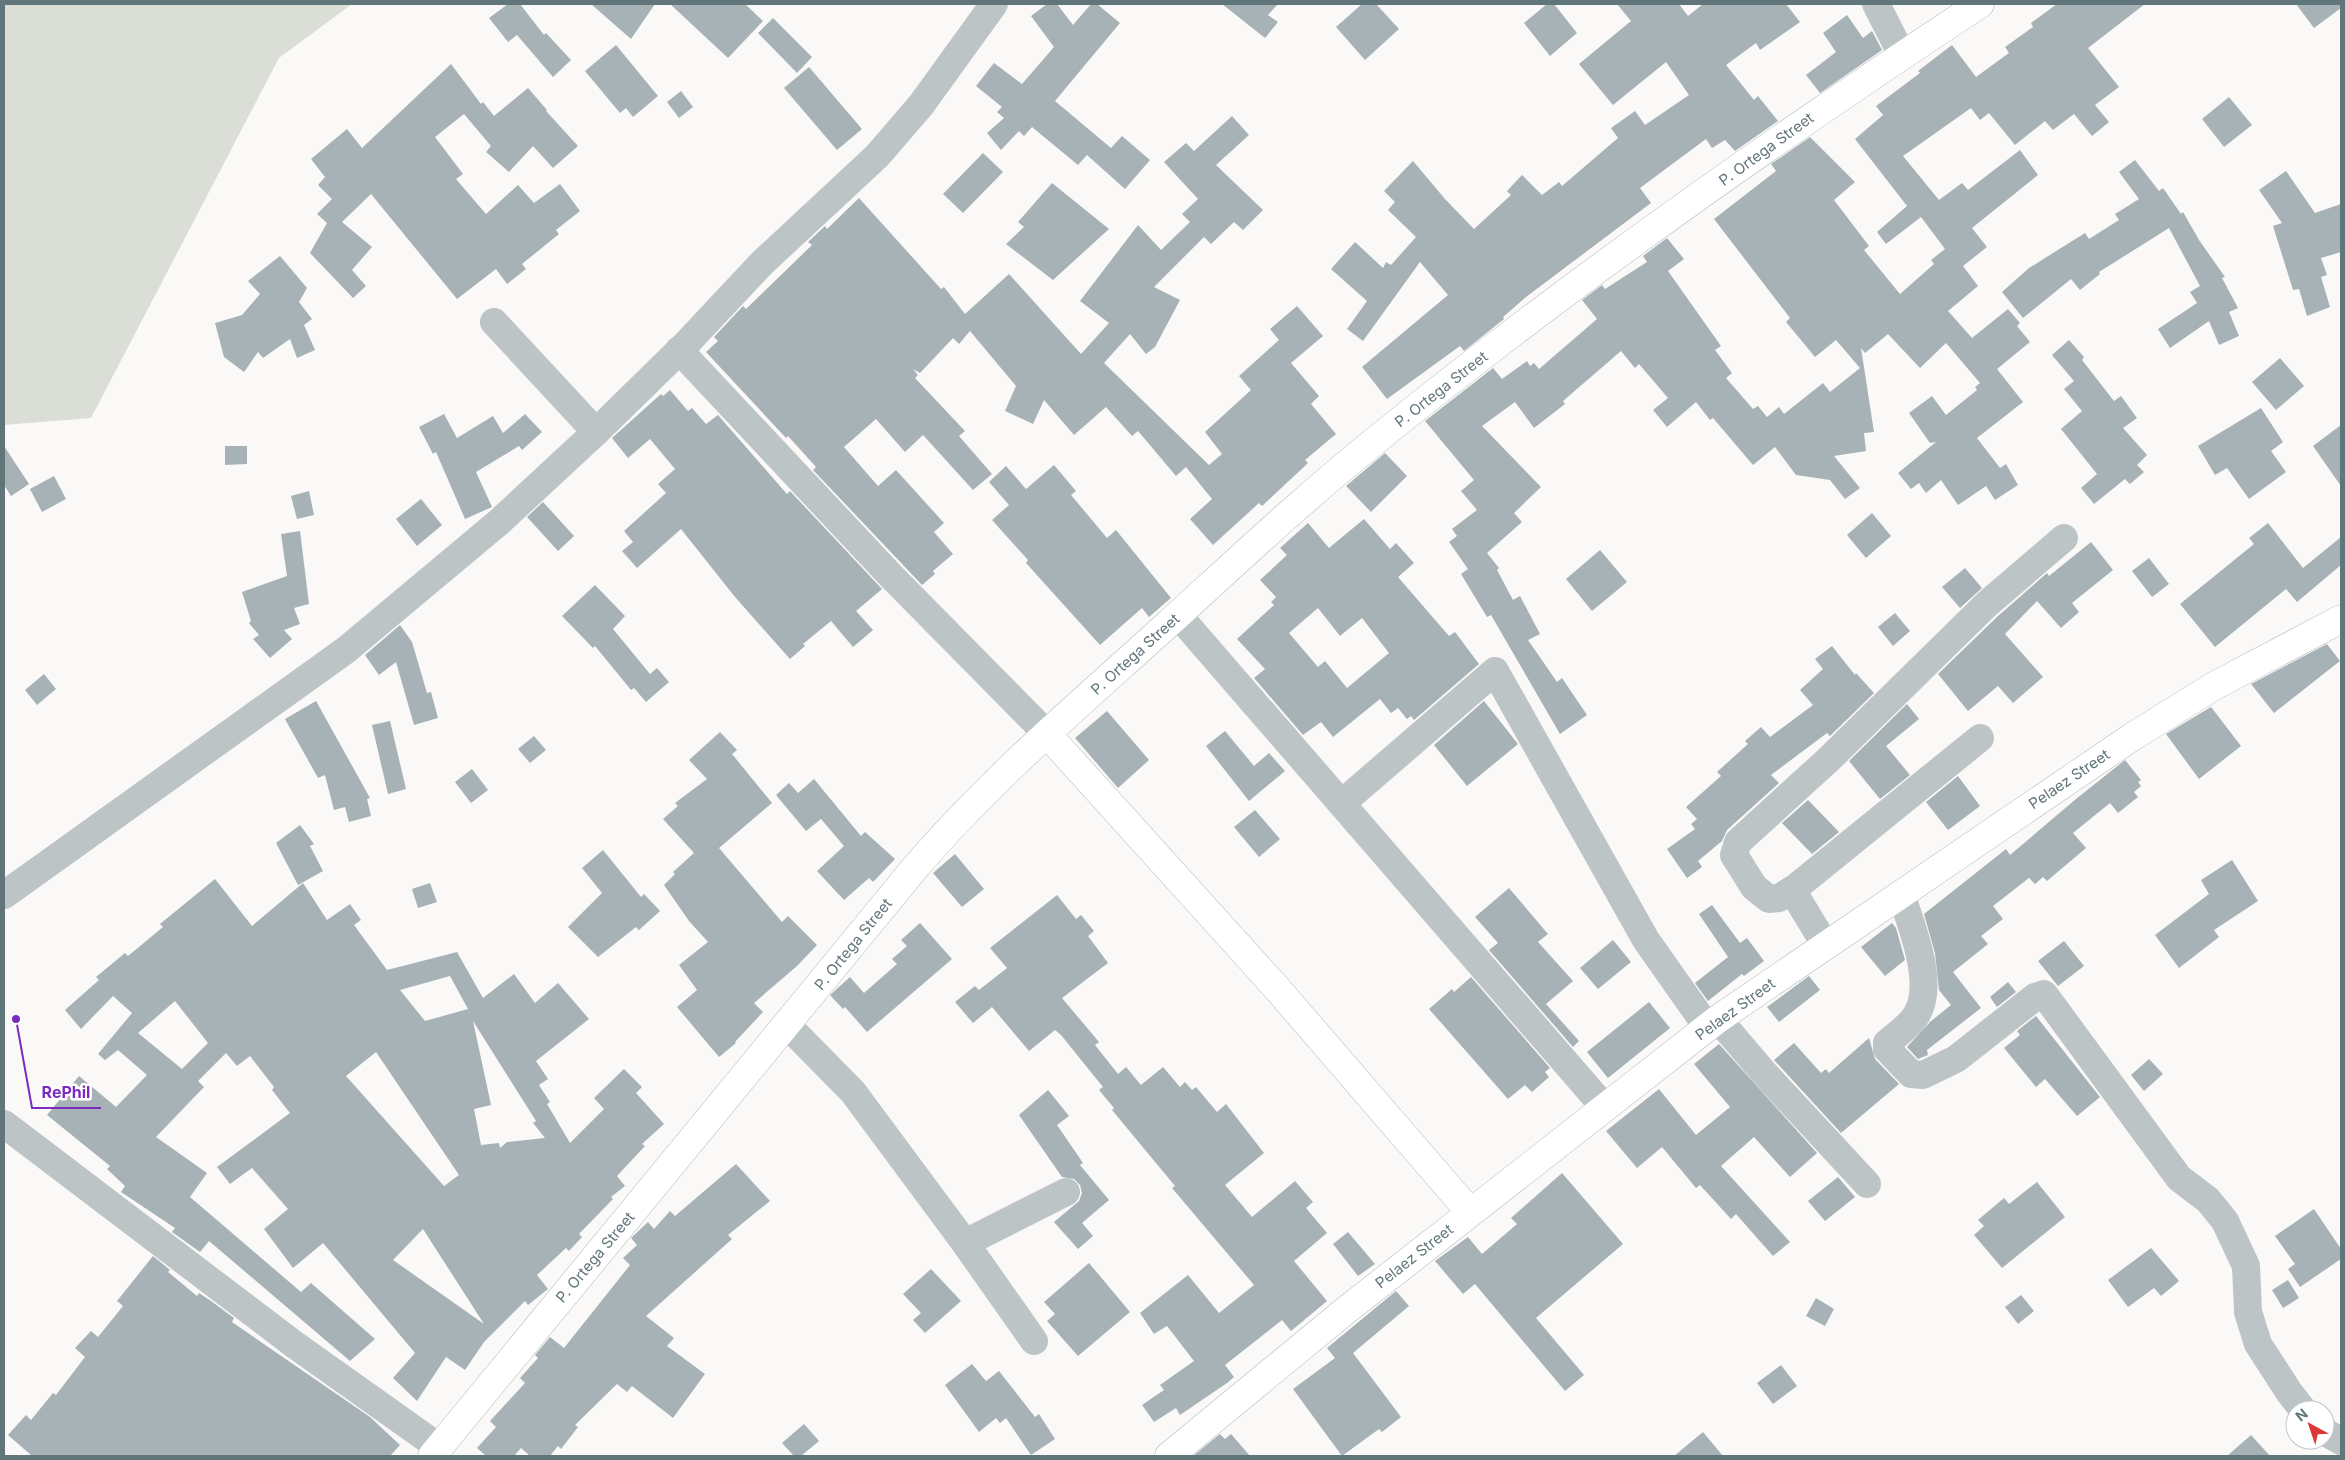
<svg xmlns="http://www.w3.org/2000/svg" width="2345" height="1460" viewBox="0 0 2345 1460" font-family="Inter,sans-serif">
<rect width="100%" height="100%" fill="#faf9f8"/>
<path fill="#dbded7" d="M4,4H352L279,58L91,418L4,425Z"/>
<g fill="#a6b2b5" fill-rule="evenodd">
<path d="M508,4H520L544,35L546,33L571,60L553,77L517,35L508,42L489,18Z"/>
<path d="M591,4H655L631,39Z"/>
<path d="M670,4H745L763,21L728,58Z"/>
<path d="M1047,4H1057L1073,25L1091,4H1097L1120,23L1055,101L1111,148L1122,136L1150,160L1125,189L1087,155L1078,165L1032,127L1024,136L1019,131L1001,150L987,133L1004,118L997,112L1002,107L976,86L994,63L1022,84L1054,47L1031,16Z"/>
<path d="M1222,4H1278L1268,15L1278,22L1265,38Z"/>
<path d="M1362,4H1376L1399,29L1365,60L1336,27Z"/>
<path d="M1547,4H1554L1577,33L1550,56L1524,23Z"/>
<path d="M1617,4H1679L1688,16L1703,4H1786L1800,22L1760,50L1756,43L1726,65L1754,100L1758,96L1778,121L1735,151L1725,140L1712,148L1706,139L1640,188L1651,203L1526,297L1503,317L1504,319L1464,351L1460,346L1387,399L1362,367L1448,295L1420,262L1363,341L1347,329L1367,301L1331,269L1355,242L1383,268L1386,262L1391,265L1416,237L1388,210L1395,202L1384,191L1413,161L1445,199L1474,229L1511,195L1507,191L1522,175L1542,195L1559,182L1562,186L1618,138L1611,128L1635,111L1645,125L1689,95L1666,62L1613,105L1579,64L1631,21Z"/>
<path d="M2057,4H2145L2088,48L2119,87L2095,105L2109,122L2092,136L2074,114L2053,130L2045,121L2015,145L1989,113L1980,120L1971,108L1903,156L1939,200L1962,183L1968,190L2020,150L2038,175L1972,228L1987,247L1963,266L1978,286L1948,311L1972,338L2008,309L2020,323L2017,326L2030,342L1997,369L2023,402L1977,438L2000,468L2006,464L2018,485L1995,500L1986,486L1958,505L1941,480L1926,493L1919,483L1911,489L1898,473L1936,442L1930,443L1909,413L1932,396L1946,415L1977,390L1975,387L1980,383L1946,343L1920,368L1888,334L1865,353L1861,348L1874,432L1864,433L1866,451L1834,456L1860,488L1845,499L1830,480L1796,475L1775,447L1753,465L1713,418L1710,420L1696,402L1667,427L1653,410L1668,398L1639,364L1635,368L1621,351L1563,401L1565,404L1534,428L1515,402L1482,426L1541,487L1514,513L1522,522L1487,553L1499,568L1497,570L1513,600L1520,596L1540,634L1528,640L1557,682L1562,678L1587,715L1560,734L1491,615L1487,617L1461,574L1468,569L1449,542L1457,536L1452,529L1477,510L1461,491L1474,480L1425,421L1493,368L1502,379L1527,361L1530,366L1534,363L1539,369L1597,319L1582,300L1602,285L1605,289L1647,262L1643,256L1667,238L1684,259L1668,271L1721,346L1715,350L1732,373L1726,378L1753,409L1758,406L1767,417L1779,407L1784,414L1823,383L1830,392L1860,368L1836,340L1815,357L1786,322L1790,318L1714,219L1776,171L1771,164L1810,137L1855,182L1834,200L1869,246L1864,250L1900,294L1934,264L1931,260L1945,249L1921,217L1886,244L1877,232L1907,206L1855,139L1883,115L1876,106L1920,73L1918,71L1952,45L1976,77L2009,53L2005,47L2033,27L2031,23Z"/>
<path d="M2296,4H2341V8L2314,28Z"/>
<path d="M1847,15L1863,38L1872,31L1882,50L1820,93L1806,75L1836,52L1823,33Z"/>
<path d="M773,18L812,57L797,73L758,33Z"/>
<path d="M616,45L658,96L633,117L626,108L620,113L585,71Z"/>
<path d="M451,64L481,104L483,102L494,116L528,88L547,110L546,111L578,146L553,168L533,146L509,172L486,152L491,146L464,114L435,137L463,174L456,179L486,214L518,185L534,203L560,184L580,211L556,230L559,234L522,264L526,269L507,284L496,269L457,299L371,194L342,222L372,247L352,270L366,286L353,298L310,253L327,223L317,214L332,199L318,185L325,177L311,159L347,129L362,148Z"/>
<path d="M809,67L862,129L837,150L784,88Z"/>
<path d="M681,91L693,107L679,118L667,102Z"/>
<path d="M2229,97L2252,125L2224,147L2202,119Z"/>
<path d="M1232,116L1249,135L1216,165L1263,210L1243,230L1234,222L1211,244L1204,237L1154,287L1180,300L1155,347L1146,354L1130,334L1104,363L1209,465L1222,454L1205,432L1251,390L1239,376L1279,340L1270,329L1297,306L1323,336L1291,363L1319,396L1311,404L1336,434L1305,460L1308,463L1262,506L1259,503L1213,545L1190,519L1212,499L1186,467L1176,476L1138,431L1132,436L1106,407L1074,435L1044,400L1033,424L1005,411L1016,386L970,331L959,344L953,338L920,373L913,369L918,375L915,378L965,431L959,436L992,474L973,490L923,435L905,452L876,419L844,447L878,486L896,470L944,523L934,532L953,554L933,571L935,574L922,585L813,470L816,467L788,436L786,438L706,352L718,341L714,337L743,306L746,309L812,245L808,242L825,226L827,229L859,198L941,289L944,287L965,314L1009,274L1081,354L1109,323L1080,301L1138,225L1161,250L1190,222L1182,214L1198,199L1164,162L1186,143L1194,151Z"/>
<path d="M983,153L1003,172L963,213L943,194Z"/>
<path d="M2135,160L2159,191L2163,188L2181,214L2183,212L2199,240L2225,277L2222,278L2238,308L2229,312L2239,336L2219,345L2209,321L2170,348L2158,329L2197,303L2190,292L2200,286L2169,228L2099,272L2100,274L2080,290L2071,279L2023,318L2002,292L2029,268L2085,233L2089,239L2119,220L2115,214L2139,199L2119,172Z"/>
<path d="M2286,171L2315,213L2341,204V252L2321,258L2327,275L2321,277L2330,307L2307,316L2299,289L2293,290L2273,226L2282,223L2259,190Z"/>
<path d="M1052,183L1109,229L1053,280L1006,244L1024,227L1018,222Z"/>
<path d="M280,256L307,288L299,302L312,319L304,325L315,350L297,358L290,339L263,358L258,352L244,372L224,357L215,323L242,315L260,294L248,281Z"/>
<path d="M2069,340L2084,357L2082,360L2114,401L2121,396L2137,418L2123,428L2147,455L2137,465L2144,472L2130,484L2125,479L2094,504L2081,488L2097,474L2061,429L2082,411L2064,389L2074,381L2052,355Z"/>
<path d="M2280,358L2304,386L2276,410L2252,382Z"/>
<path d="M670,390L688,411L692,408L706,424L718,415L787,494L790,491L882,589L856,611L873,630L853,647L831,621L803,644L805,646L790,659L735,597L681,529L637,568L622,551L633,542L624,531L666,493L658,484L675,469L650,439L628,458L612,438L661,394L663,396Z"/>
<path d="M2261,408L2283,442L2271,451L2286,472L2249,499L2227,468L2215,475L2198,446Z"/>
<path d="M444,414L457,438L493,416L503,433L525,414L542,432L522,450L519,446L476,472L492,507L465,519L436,452L433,454L419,427Z"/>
<path d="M2341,425V486L2313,446Z"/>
<path d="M4,446L29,484L11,496L4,485Z"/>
<path d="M225,446H247V464L225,465Z"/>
<path d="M1385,453L1407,476L1371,512L1346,486Z"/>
<path d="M1054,465L1076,491L1071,495L1107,538L1116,530L1171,598L1149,617L1142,608L1100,645L1026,563L1028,560L992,520L1009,505L989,482L1006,466L1026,489Z"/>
<path d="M54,476L66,499L42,512L30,489Z"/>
<path d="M309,491L314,515L297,519L291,496Z"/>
<path d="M421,499L442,525L417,546L396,519Z"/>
<path d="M543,502L574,536L558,551L527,517Z"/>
<path d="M1872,513L1891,536L1866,558L1847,535Z"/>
<path d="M1364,519L1390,549L1396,543L1414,563L1398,577L1449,636L1455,632L1479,664L1414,720L1411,716L1407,719L1398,708L1391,713L1380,699L1333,737L1321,722L1303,735L1254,678L1265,669L1237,639L1274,605L1271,602L1276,597L1260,580L1287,555L1280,548L1308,523L1329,548ZM1318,608L1340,636L1362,618L1389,653L1347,688L1325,661L1318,667L1289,633Z"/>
<path d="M2268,523L2303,568L2341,537V565L2297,602L2286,589L2215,647L2180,604L2254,544L2249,538Z"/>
<path d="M300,531L309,604L294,608L300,624L284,630L292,639L270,658L253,639L259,635L249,623L251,621L242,592L287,576L281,534Z"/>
<path d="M2091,542L2113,570L2072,603L2079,612L2061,628L2037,601L2005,634L2043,677L2013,703L1998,686L1968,711L1938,674L1998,616L2047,573L2049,576Z"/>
<path d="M1600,550L1627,582L1592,611L1566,579Z"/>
<path d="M2149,558L2169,584L2152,597L2132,571Z"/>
<path d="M1965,568L1982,588L1960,608L1942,587Z"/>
<path d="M595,585L625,616L613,629L650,674L657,668L669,682L646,702L634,688L631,690L595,646L593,648L562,616Z"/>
<path d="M1895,613L1910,631L1893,646L1878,627Z"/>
<path d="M400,625L412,642L427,693L431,692L438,718L414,725L396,662L379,675L365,655Z"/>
<path d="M2327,644L2340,661L2274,713L2251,684Z"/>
<path d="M1832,646L1855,675L1856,673L1874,693L1830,736L1827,733L1771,775L1779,783L1727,830L1722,841L1698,861L1702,867L1687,878L1667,849L1695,829L1691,824L1697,819L1686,807L1721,776L1717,772L1748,744L1745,741L1761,727L1770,737L1813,705L1800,690L1823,669L1815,659Z"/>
<path d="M44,674L56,689L37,705L25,690Z"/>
<path d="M316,701L370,798L367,799L371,816L349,822L345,807L334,810L325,775L318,778L285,719Z"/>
<path d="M1484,701L1518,744L1467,786L1434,745Z"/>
<path d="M1907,704L1919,719L1886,746L1910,775L1880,799L1849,761Z"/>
<path d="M2211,707L2241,746L2199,779L2166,734Z"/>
<path d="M1107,711L1149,760L1118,788L1075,738Z"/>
<path d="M390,721L406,789L388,794L372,725Z"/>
<path d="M1225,731L1254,766L1269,753L1285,771L1249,801L1206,746Z"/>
<path d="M720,732L737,750L732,754L772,803L719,848L782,922L788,916L817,945L797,966L754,1003L763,1012L735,1042L736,1043L719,1057L677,1007L697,990L679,965L708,942L689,921L664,885L675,874L673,872L694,853L663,819L678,806L675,803L707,779L689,760Z"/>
<path d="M534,736L546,750L530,763L518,749Z"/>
<path d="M2125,760L2141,780L2138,782L2141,786L2134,792L2138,797L2118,813L2110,803L2073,833L2086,848L2047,881L2043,877L2035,884L2029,878L1993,906L2003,919L1981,936L1988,944L1953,972L1981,1008L1927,1050L1928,1055L1918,1059L1907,1047L1930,1022L1951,1005L1939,990L1935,953L1924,914L2006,849L2010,855L2076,799Z"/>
<path d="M472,769L488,790L471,803L455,782Z"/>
<path d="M1958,776L1980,806L1948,830L1926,802Z"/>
<path d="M814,779L861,836L865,832L895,859L873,882L869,878L844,900L817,871L844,846L821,819L806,831L776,795L789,783L798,793Z"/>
<path d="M1808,800L1839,832L1812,854L1782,823Z"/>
<path d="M1255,810L1280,839L1259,857L1234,827Z"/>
<path d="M300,825L314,844L310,846L323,871L298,885L276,843Z"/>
<path d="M603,850L641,897L644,894L660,911L639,930L636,927L598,957L568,927L602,893L582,868Z"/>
<path d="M955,854L984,889L962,907L933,873Z"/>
<path d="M2232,860L2258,901L2214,930L2219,937L2179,968L2155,935L2209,894L2201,880Z"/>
<path d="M215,879L252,926L303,883L327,920L350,904L361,920L354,925L387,970L457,952L483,998L514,974L535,1003L558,983L589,1019L536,1061L548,1079L539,1085L550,1102L547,1104L570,1143L604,1109L594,1098L624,1069L642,1087L636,1093L664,1124L642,1144L645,1146L617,1176L625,1186L611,1197L613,1199L579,1234L582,1237L569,1251L566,1248L537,1275L548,1289L528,1305L525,1301L484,1342L465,1370L446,1357L417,1401L393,1378L415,1353L323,1243L293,1268L264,1229L288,1209L252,1168L230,1184L217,1167L290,1113L272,1090L274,1087L250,1056L237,1066L226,1053L198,1081L204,1087L156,1137L207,1173L190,1197L301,1292L311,1283L375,1339L350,1361L209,1241L200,1252L172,1232L175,1228L121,1192L125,1186L107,1169L110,1166L47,1115L79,1076L116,1107L147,1075L118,1050L105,1060L98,1054L132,1013L113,996L81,1029L65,1010L99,980L96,977L125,953L128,956L163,927L160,924ZM450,976L468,1009L425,1021L400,990ZM175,1001L208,1043L182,1069L138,1033ZM473,1021L536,1121L533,1123L545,1138L507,1142L500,1148L499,1143L481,1145L474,1109L491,1105ZM376,1052L459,1175L444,1186L346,1076ZM423,1229L484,1324L393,1260Z"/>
<path d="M430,883L437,902L418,908L412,889Z"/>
<path d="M1509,888L1548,934L1538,942L1573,981L1546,1004L1579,1041L1573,1047L1489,950L1498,943L1475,917Z"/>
<path d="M1057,895L1076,919L1081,915L1094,931L1088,936L1108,963L1062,998L1099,1042L1095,1045L1118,1074L1126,1067L1141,1085L1163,1067L1180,1087L1185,1082L1192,1090L1196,1087L1217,1112L1226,1104L1264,1153L1225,1185L1252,1217L1295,1181L1313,1202L1306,1208L1327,1233L1294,1261L1327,1301L1291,1331L1282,1320L1225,1365L1234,1377L1227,1383L1180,1415L1176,1408L1154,1422L1142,1405L1164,1390L1160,1385L1194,1361L1167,1326L1154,1334L1140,1313L1188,1275L1219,1313L1254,1285L1172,1188L1175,1186L1112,1110L1114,1108L1099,1090L1103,1087L1061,1035L1055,1030L1029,1051L992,1007L973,1023L955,1002L975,986L979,990L1007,968L990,948Z"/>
<path d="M1712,905L1740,943L1747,938L1764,961L1744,976L1742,974L1708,1001L1695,983L1728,957L1699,914Z"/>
<path d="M920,923L952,959L867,1032L845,1007L843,1009L830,995L850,977L864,993L897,964L892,959L907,946L901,940Z"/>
<path d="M1892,923L1896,928L1905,960L1885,976L1861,947Z"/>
<path d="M1613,940L1631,962L1598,989L1580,968Z"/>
<path d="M2064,941L2084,966L2058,986L2038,961Z"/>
<path d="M1809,976L1820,990L1779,1022L1767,1007Z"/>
<path d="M1471,977L1550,1068L1545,1072L1549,1077L1532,1092L1525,1085L1508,1099L1429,1009L1452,989L1454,992Z"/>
<path d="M2008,982L2016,992L1997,1007L1990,997Z"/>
<path d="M1649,1002L1670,1028L1608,1078L1587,1052Z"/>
<path d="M2036,1016L2100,1097L2077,1116L2045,1079L2036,1087L2004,1048L2020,1035L2017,1031Z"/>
<path d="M1869,1038L1875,1059L1899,1084L1841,1133L1774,1060L1794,1043L1821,1073L1826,1069L1829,1073Z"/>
<path d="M1719,1044L1817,1153L1790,1177L1754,1137L1721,1166L1790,1242L1773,1256L1736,1214L1731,1219L1700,1185L1696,1188L1662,1147L1637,1168L1606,1131L1659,1089L1696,1135L1730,1107L1694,1064Z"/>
<path d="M2149,1059L2163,1074L2144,1091L2131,1075Z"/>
<path d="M1048,1090L1069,1116L1057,1125L1083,1163L1080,1165L1109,1200L1082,1223L1093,1236L1078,1249L1054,1222L1079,1201L1082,1193L1080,1185L1074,1179L1062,1177L1019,1115Z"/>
<path d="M736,1164L770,1201L728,1235L732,1239L646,1316L674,1338L667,1346L705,1374L673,1418L632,1386L627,1392L617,1384L575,1425L578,1427L561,1449L558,1446L550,1456H530L521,1448L514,1456H486L477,1448L496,1427L490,1421L525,1383L520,1378L538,1358L535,1355L550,1337L564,1348L630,1265L623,1258L637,1245L631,1238L648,1222L654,1229L670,1211L675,1216Z"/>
<path d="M1562,1173L1623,1244L1536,1318L1584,1375L1565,1391L1475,1284L1463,1294L1435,1261L1468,1237L1482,1254L1517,1224L1511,1218Z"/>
<path d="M1838,1177L1855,1197L1825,1221L1808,1201Z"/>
<path d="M2037,1182L2065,1217L2002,1268L1974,1235L1984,1226L1978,1220L2004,1198L2009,1204Z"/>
<path d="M2314,1209L2341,1249V1259L2300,1287L2288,1269L2295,1264L2275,1236Z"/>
<path d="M1348,1232L1375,1264L1358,1276L1333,1244Z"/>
<path d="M2151,1248L2179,1281L2161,1296L2154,1288L2128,1307L2108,1280Z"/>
<path d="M153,1256L170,1270L168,1272L197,1296L199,1293L211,1301L234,1318L232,1322L370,1417L400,1445L390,1456H32L8,1435L26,1415L31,1420L53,1393L56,1395L85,1357L75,1348L91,1331L98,1337L123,1306L117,1301Z"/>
<path d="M1089,1263L1130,1312L1078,1356L1047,1321L1055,1314L1044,1302Z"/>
<path d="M931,1269L961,1301L925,1333L913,1320L921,1313L903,1294Z"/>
<path d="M2288,1280L2299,1298L2283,1308L2272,1290Z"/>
<path d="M1396,1291L1409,1306L1353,1353L1401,1417L1382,1432L1379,1429L1342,1456L1293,1389L1335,1358L1327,1348Z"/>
<path d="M2021,1295L2034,1311L2018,1324L2005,1307Z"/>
<path d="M1816,1298L1834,1309L1825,1326L1806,1316Z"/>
<path d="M972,1364L986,1381L999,1371L1035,1417L1039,1414L1055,1439L1031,1455L1006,1418L1000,1423L996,1418L979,1432L945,1385Z"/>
<path d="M1781,1365L1797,1386L1773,1404L1757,1383Z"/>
<path d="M804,1424L819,1441L801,1456H794L782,1443Z"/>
<path d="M1703,1432L1723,1456H1674Z"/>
<path d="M1220,1434L1225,1439L1231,1434L1250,1456H1193Z"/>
<path d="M2251,1435L2270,1456H2227Z"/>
</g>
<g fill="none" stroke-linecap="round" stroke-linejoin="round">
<defs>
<g id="secondary">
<path d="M1047,734L1274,985L1470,1212"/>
<path d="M432,1456L914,869C991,779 1081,703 1168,624C1236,562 1303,499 1375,441C1568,284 1772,141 1980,4"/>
<path d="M1169,1456L1345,1311L1718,1019L2132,737L2214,686L2341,619"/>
</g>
</defs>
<use href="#secondary" stroke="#b1babc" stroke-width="29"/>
<g stroke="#bcc4c6" stroke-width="28">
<path d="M1876,4L1902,55"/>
<path d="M494,322L596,432"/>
<path d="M679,350L891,576L1047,734"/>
<path d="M1178,615L1605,1108"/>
<path d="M1980,738L1795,888L1779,898L1769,899L1754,887L1734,855L1738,842L1828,760L1987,604L2064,538"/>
<path d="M1342,803L1495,671L1646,940L1708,1028"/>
<path d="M1792,890L1826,946"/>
<path d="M1901,894C1911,925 1937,986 1915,1017C1908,1027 1896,1035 1887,1043V1049L1911,1074L1923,1075L1956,1059L2035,997L2044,994L2179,1178L2208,1200L2225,1221L2246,1266L2248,1312L2258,1344L2289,1392L2303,1410"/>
<path d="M4,895L346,650L499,522L596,432L686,344L762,263L877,156L921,105L994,4"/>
<path d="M1718,1019L1765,1074L1867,1184"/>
<path d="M787,1025L853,1092L965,1243L1034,1341"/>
<path d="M4,1124L295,1345L440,1448"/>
<path d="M965,1243L1066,1192"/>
<path d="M2325,1432L2341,1441"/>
</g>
<use href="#secondary" stroke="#fff" stroke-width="28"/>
</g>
<g text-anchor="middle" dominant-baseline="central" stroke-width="5" stroke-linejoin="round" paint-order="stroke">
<g font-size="15" fill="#61767b" stroke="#fff">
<text transform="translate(1766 149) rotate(-36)">P. Ortega Street</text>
<text transform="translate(1441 389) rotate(-38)">P. Ortega Street</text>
<text transform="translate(1135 654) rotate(-42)">P. Ortega Street</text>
<text transform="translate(2069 779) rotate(-34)">Pelaez Street</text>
<text transform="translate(853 944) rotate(-51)">P. Ortega Street</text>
<text transform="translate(1735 1009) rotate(-36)">Pelaez Street</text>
<text transform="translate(1414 1256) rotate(-38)">Pelaez Street</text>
<text transform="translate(595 1257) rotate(-50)">P. Ortega Street</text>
</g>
</g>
<path fill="none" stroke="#7b2cbf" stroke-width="2" d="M16 1019L32 1108H101"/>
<circle fill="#7b2cbf" stroke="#fff" stroke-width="2" cx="16" cy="1019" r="5"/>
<g font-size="16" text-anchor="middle" font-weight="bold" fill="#7b2cbf" stroke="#fff" stroke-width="5" stroke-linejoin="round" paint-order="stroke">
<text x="66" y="1098">RePhil</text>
</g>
<rect width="2345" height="1460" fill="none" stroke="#61767b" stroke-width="10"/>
<g transform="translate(2310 1425) rotate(320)"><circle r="24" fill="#ffffff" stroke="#c0c8ca"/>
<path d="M0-4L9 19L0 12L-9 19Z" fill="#db3837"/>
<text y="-8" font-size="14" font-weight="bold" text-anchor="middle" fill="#61767b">N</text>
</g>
</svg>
